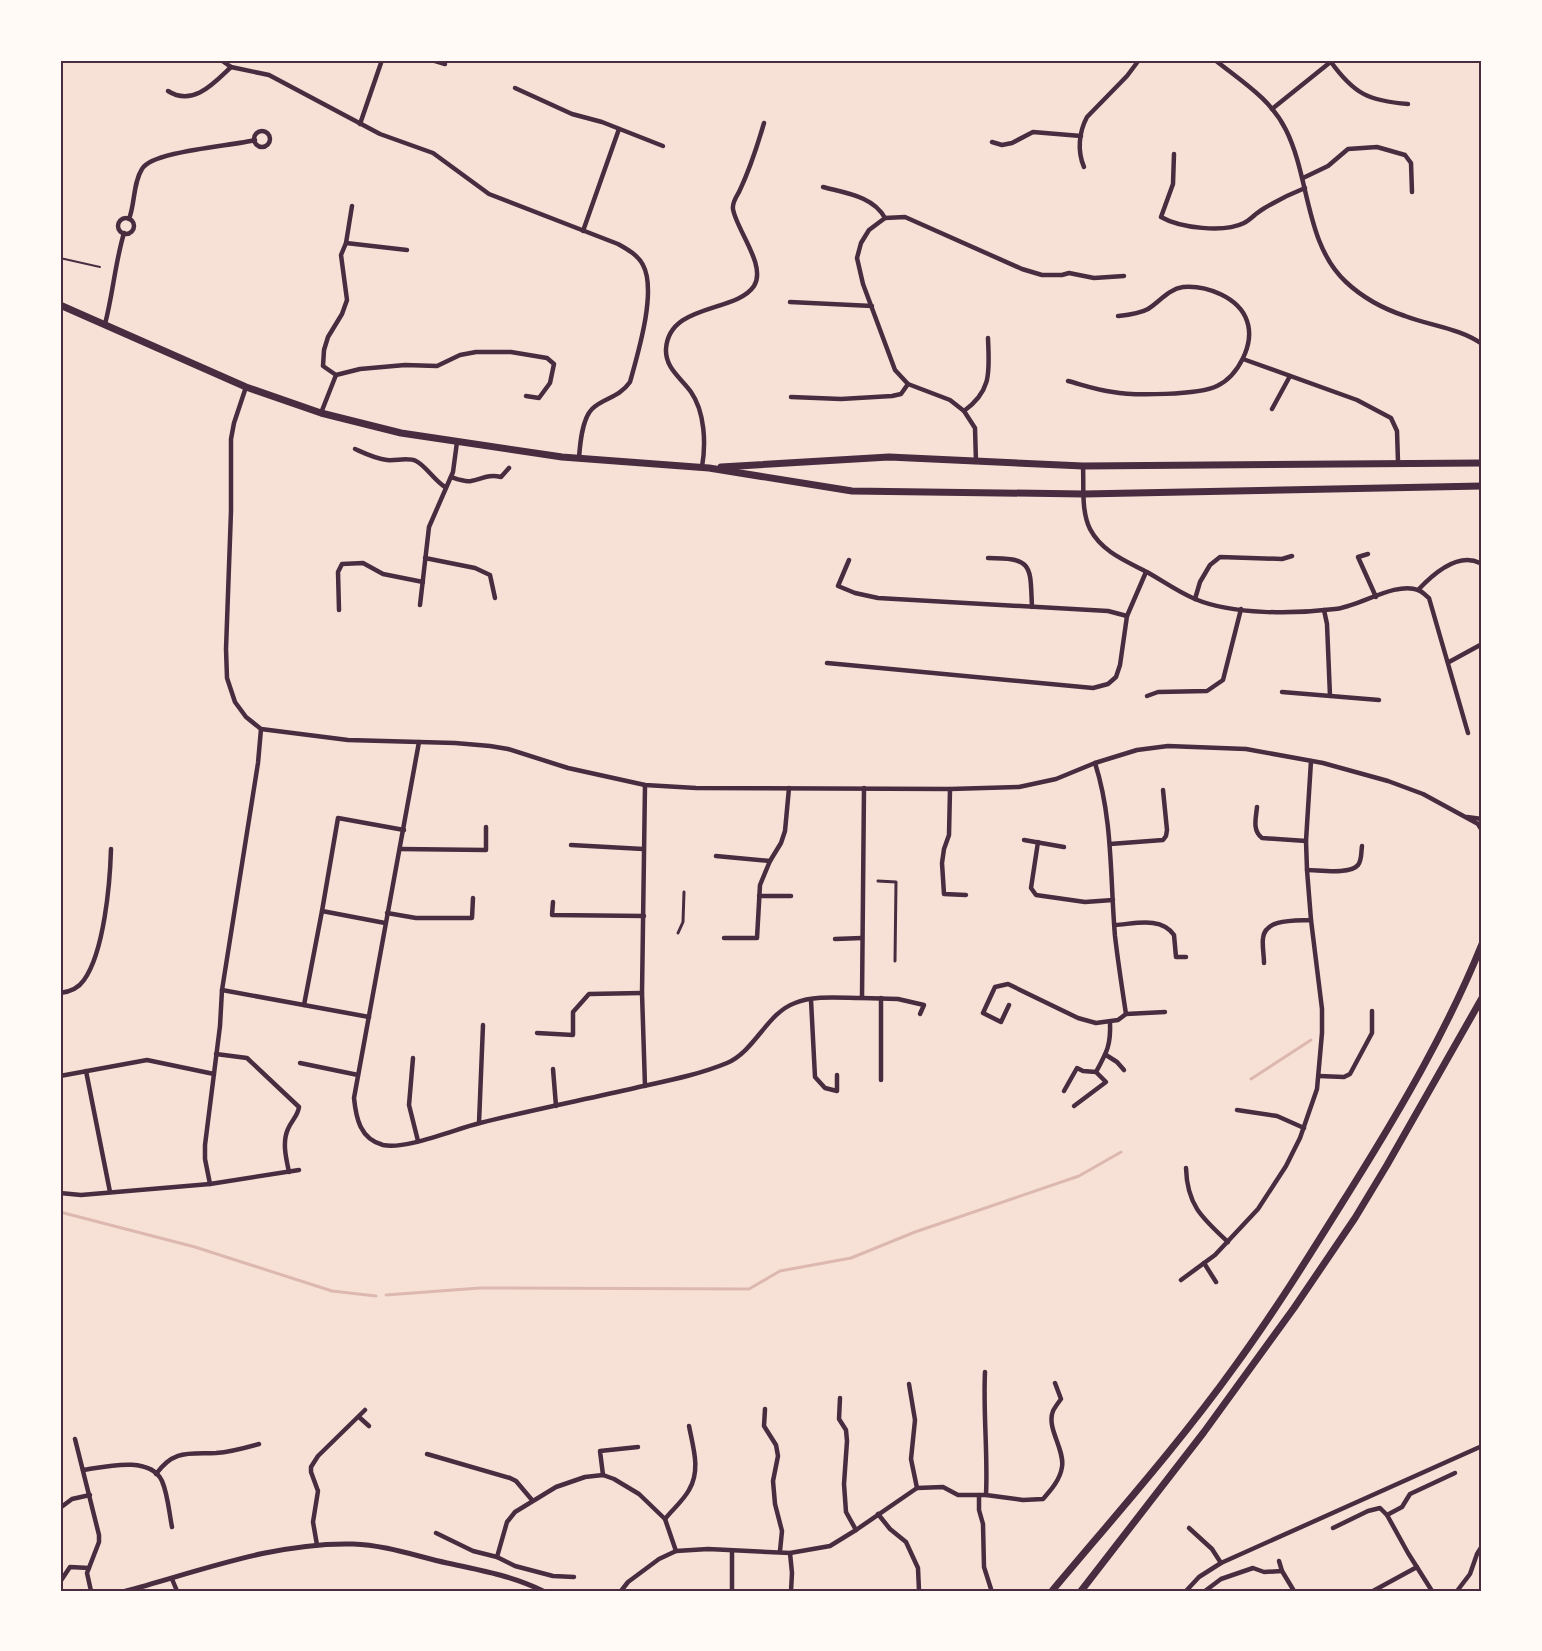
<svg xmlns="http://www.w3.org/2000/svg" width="1542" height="1651" viewBox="0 0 1542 1651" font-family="Karla,sans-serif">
<rect width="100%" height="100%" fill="#f7e1d7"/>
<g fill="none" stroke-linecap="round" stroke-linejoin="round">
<g stroke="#dcb8b0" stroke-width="3">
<path d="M1251,1079L1311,1040"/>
<path d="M60,1212L195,1247L332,1291L376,1296"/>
<path d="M386,1295L480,1288L749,1289L780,1271L851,1258L915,1232L1079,1176L1121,1152"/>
</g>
<path stroke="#4a2c40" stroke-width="2" d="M60,258L100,267"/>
<g stroke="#4a2c40" stroke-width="3">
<path d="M878,881L896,882L895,961"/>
<path d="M678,933L683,922L684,892"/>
</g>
<g stroke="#4a2c40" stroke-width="4.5">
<path d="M221,60L231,67L269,75L380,134L433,153L489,194L618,244C627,249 638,255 643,265C657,291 638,353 630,382C618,399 604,397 592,409C582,419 580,444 579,458"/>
<path d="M432,60L445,64"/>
<path d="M1215,60C1241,81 1271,99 1286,130C1310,178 1305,244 1346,282C1362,297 1384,309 1405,316C1431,326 1459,328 1482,344"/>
<path d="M1331,62C1354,94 1369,101 1408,104"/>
<path d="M515,88L572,114L602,122L663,146"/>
<path d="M168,91C193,107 214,83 231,67"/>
<path d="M1272,109L1333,60"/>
<path d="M360,124L382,60"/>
<circle cx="262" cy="139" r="8"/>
<path d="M992,142L1002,145L1012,143L1033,132L1081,136"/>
<path d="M1174,154L1173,184L1161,217C1180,228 1224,233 1244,223C1250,220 1256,213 1263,209C1276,201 1290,194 1305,188"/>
<path d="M1084,167C1077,151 1079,132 1087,117L1127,76L1139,60"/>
<path d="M1303,178L1328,166L1348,149L1377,147L1405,155L1411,163L1412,192"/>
<path d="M823,187C845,193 873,196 885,218"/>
<circle cx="126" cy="226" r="8"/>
<path d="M129,219C135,204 133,183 142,169C152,151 232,146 255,140"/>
<path d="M583,231L619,129"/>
<path d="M346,243L407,250"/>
<path d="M790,302L872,306"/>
<path d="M105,324C113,294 115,263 124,233"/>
<path d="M1243,359L1357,400L1391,418L1397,431L1398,462"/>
<path d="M336,375L360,369L405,365L437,366L460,355L476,352H511L547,358L554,364L550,383L539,398L526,396"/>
<path d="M1068,381C1083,385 1097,390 1113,392C1133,396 1199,395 1217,386C1238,376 1255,344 1247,321C1239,297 1206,285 1183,287C1169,289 1159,302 1148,309C1139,314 1128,315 1118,316"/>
<path d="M246,387L234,423L231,439V511L226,649L227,678L235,702L246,717L261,729L348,740L455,743L490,746L508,749L568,768L645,785L696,788L950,789L1019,787L1056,779L1095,763L1137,750L1168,746L1246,749L1323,763L1388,781L1423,794L1480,825"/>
<path d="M791,397L841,399L892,396L901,394L908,384"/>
<path d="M1272,409L1290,376"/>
<path d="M964,411C993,390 989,370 988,338"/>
<path d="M321,413L336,375L323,366L324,350L328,337L342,314L347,300L341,255L346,243L352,206"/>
<path d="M355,449C366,454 376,459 387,460C396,461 408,457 416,461C425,465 434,480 445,487"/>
<path d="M976,462L975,428L964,411L950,400L908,384L895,370L863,284L857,258L861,243L869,230L885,218L905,217L1022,269L1042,275H1062L1069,273L1094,278L1124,276"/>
<path d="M1083,466C1084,486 1081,511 1090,529C1102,552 1126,561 1147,572C1163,581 1178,592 1195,599C1233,615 1294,614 1335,609C1358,607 1396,581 1418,590C1422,591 1426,596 1429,598L1468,733"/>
<path d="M702,467C706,444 705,412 691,392C681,378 665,368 666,349C669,303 736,313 754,286C767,266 736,229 733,209C732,203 736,197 739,192C750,169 757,147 764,123"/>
<path d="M451,477C457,479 464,482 471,481C482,479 488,474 501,477L509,468"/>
<path d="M1368,554L1358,557L1376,597"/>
<path d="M425,558L475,568L490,575L495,598"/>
<path d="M988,558C1034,558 1030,566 1032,607"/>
<path d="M849,560L838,586L855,593L878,598L1108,611L1127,616"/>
<path d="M1418,590C1433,574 1458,552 1480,563"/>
<path d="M1195,599L1200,582L1210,565L1220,557L1282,559L1292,556"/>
<path d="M420,605L429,527L453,472L457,442"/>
<path d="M339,610L338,572L342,564L363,563L383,574L423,582"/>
<path d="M1324,610L1327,624L1330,696"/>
<path d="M1449,662L1482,644"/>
<path d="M827,663L1093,688L1108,684L1116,677L1120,665L1127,616L1146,572"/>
<path d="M1282,692L1379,700"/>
<path d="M1147,696L1158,692L1207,691L1223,680L1241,609"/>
<path d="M419,742L354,1098C356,1118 360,1139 383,1145C406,1150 455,1129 480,1123C531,1110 583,1100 635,1088C666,1081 698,1075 727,1063C755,1051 767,1013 795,1003C814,995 841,998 862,998L864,788"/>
<path d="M1095,763C1113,819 1110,878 1115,936C1118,962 1122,988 1126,1014"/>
<path d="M950,789L949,835L944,849L942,863L944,894L966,895"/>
<path d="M1257,807C1256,818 1252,830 1262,838L1306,841"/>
<path d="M1467,817L1482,819"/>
<path d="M1024,840L1064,847"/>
<path d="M1038,842L1031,888L1036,895L1085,902L1113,900"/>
<path d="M1110,844L1163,840L1166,836L1167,830L1163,790"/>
<path d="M571,845L643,849"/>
<path d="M400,849L486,850V827"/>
<path d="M716,856L770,861"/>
<path d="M1307,870C1319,870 1350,875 1358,865C1362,860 1361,852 1362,846"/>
<path d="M759,896H791"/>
<path d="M553,902L552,915L644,916"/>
<path d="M322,911L338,818L404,830"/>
<path d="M387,913L416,918H472L473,898"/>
<path d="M1115,925C1134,924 1161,916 1174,935L1176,957H1186"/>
<path d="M724,938H757L760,885L770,861L781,843L785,831L789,788"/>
<path d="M835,939L862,938"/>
<path d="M1264,963C1264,955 1262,946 1263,938C1265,918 1297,921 1311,920"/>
<path d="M222,990L369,1017"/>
<path d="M60,993C69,992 78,989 84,980C104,952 110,884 111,849"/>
<path d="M862,998L898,999L924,1005L920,1014"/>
<path d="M881,998V1080"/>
<path d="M811,1000L815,1077L825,1088L837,1091V1075"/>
<path d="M304,1005L322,911L385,923"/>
<path d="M1009,1005L1001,1022L983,1013L995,987L1008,984L1078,1018L1096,1023L1118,1020L1126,1014L1165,1012"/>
<path d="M537,1033L573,1035V1012L589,994L642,993"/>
<path d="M216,1054L247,1058L299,1107C298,1116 291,1121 288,1129C282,1142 286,1158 289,1172"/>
<path d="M1106,1055L1117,1062L1124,1070"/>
<path d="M413,1058L409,1105L418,1141"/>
<path d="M300,1063L358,1075"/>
<path d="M553,1069L556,1106"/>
<path d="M86,1071L110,1192"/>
<path d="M1096,1072C1107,1052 1111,1045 1110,1022"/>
<path d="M60,1076L147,1060L214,1074"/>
<path d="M1319,1076L1344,1077L1350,1074L1372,1033V1011"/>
<path d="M645,1086L642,993L645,785"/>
<path d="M1064,1091L1077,1068L1083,1071L1096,1072L1106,1082L1074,1106"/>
<path d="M1237,1110L1277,1116L1304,1128"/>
<path d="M479,1123L483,1025"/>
<path d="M1186,1168C1187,1205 1202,1218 1228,1242"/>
<path d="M210,1184L205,1159V1145L220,1026L222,990L258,763L261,729"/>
<path d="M60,1193L81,1195L210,1184L299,1170"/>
<path d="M1204,1263L1216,1282"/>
<path d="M1181,1280L1215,1255L1258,1209L1286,1166L1300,1138L1317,1089L1322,1033V1009L1311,920L1307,870L1306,841L1311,761"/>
<path d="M985,1372C983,1413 988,1454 986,1495"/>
<path d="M909,1384L915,1420L911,1459L917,1488"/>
<path d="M840,1398L839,1419L846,1430L847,1441L844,1484L846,1512L856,1530"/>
<path d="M765,1409L764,1426L776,1445L778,1456L773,1481L775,1504L782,1531L780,1551"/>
<path d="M359,1417L369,1426"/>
<path d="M75,1439L99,1535V1542L87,1573L91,1591"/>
<path d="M427,1454L510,1478L516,1481L532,1500"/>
<path d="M83,1470C104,1467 150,1455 162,1481C168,1495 169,1512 172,1527"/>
<path d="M156,1474C174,1449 189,1454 216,1453C231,1452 245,1448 259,1444"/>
<path d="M603,1475L600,1451L638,1447"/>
<path d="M979,1495V1510L983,1524L984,1567L991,1589"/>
<path d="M60,1508L72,1499L90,1495"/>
<path d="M878,1514L890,1529L906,1542L918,1568L919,1591"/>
<path d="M1387,1515L1402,1507L1410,1494L1455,1473"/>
<path d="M665,1519C672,1510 683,1501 689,1490C701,1470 693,1447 689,1426"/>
<path d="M1189,1528L1212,1549L1221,1563"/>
<path d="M1333,1528L1368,1511L1380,1508L1387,1515L1408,1553L1432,1591"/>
<path d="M436,1533L473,1551L497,1557L515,1566L553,1576L574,1577"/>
<path d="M317,1545L313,1522L318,1491L311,1472V1467L318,1456L365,1410"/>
<path d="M732,1551V1591"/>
<path d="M790,1553L792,1573L791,1591"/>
<path d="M497,1557L507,1522L515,1512L556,1487L585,1477L603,1475L614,1479L639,1494L665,1519L676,1551"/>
<path d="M1279,1561L1282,1571L1294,1591"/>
<path d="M172,1579L177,1591"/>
<path d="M60,1582L70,1567L89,1568"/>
<path d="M621,1591L628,1582L659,1559L676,1551L708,1549L790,1553L830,1546L856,1530L917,1488L943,1487L958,1495H986L1023,1500L1043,1499C1051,1490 1060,1480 1062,1467C1065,1449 1046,1428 1053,1411C1055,1407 1058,1403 1061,1399L1055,1383"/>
<path d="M1186,1591L1199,1577L1221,1563L1482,1446"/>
<path d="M1205,1591L1221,1579L1253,1568L1264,1572L1282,1571"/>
<path d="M1373,1591L1417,1567"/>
<path d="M1457,1591L1470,1574L1477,1554L1482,1546"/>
</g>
<path stroke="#4a2c40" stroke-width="5" d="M126,1591C200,1571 275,1542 353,1544C385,1545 416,1556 447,1563C480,1570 513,1576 543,1591"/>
<g stroke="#4a2c40" stroke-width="7">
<path d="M60,305L246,387L321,413L401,433L562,457L709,468L852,491L1084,494L1482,486"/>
<path d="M721,467L889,457L1083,466L1482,463"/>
<path d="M1480,825L1482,828"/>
<path d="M1052,1591C1114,1517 1179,1444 1235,1366C1278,1307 1316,1245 1354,1184C1402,1107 1448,1028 1482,944"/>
<path d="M1081,1591L1204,1432L1294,1308L1355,1218L1387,1165L1482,998"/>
</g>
</g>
<rect width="1542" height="1651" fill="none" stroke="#fffaf5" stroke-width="123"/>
<rect x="62" y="62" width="1418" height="1528" fill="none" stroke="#4a2c40" stroke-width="2"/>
</svg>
